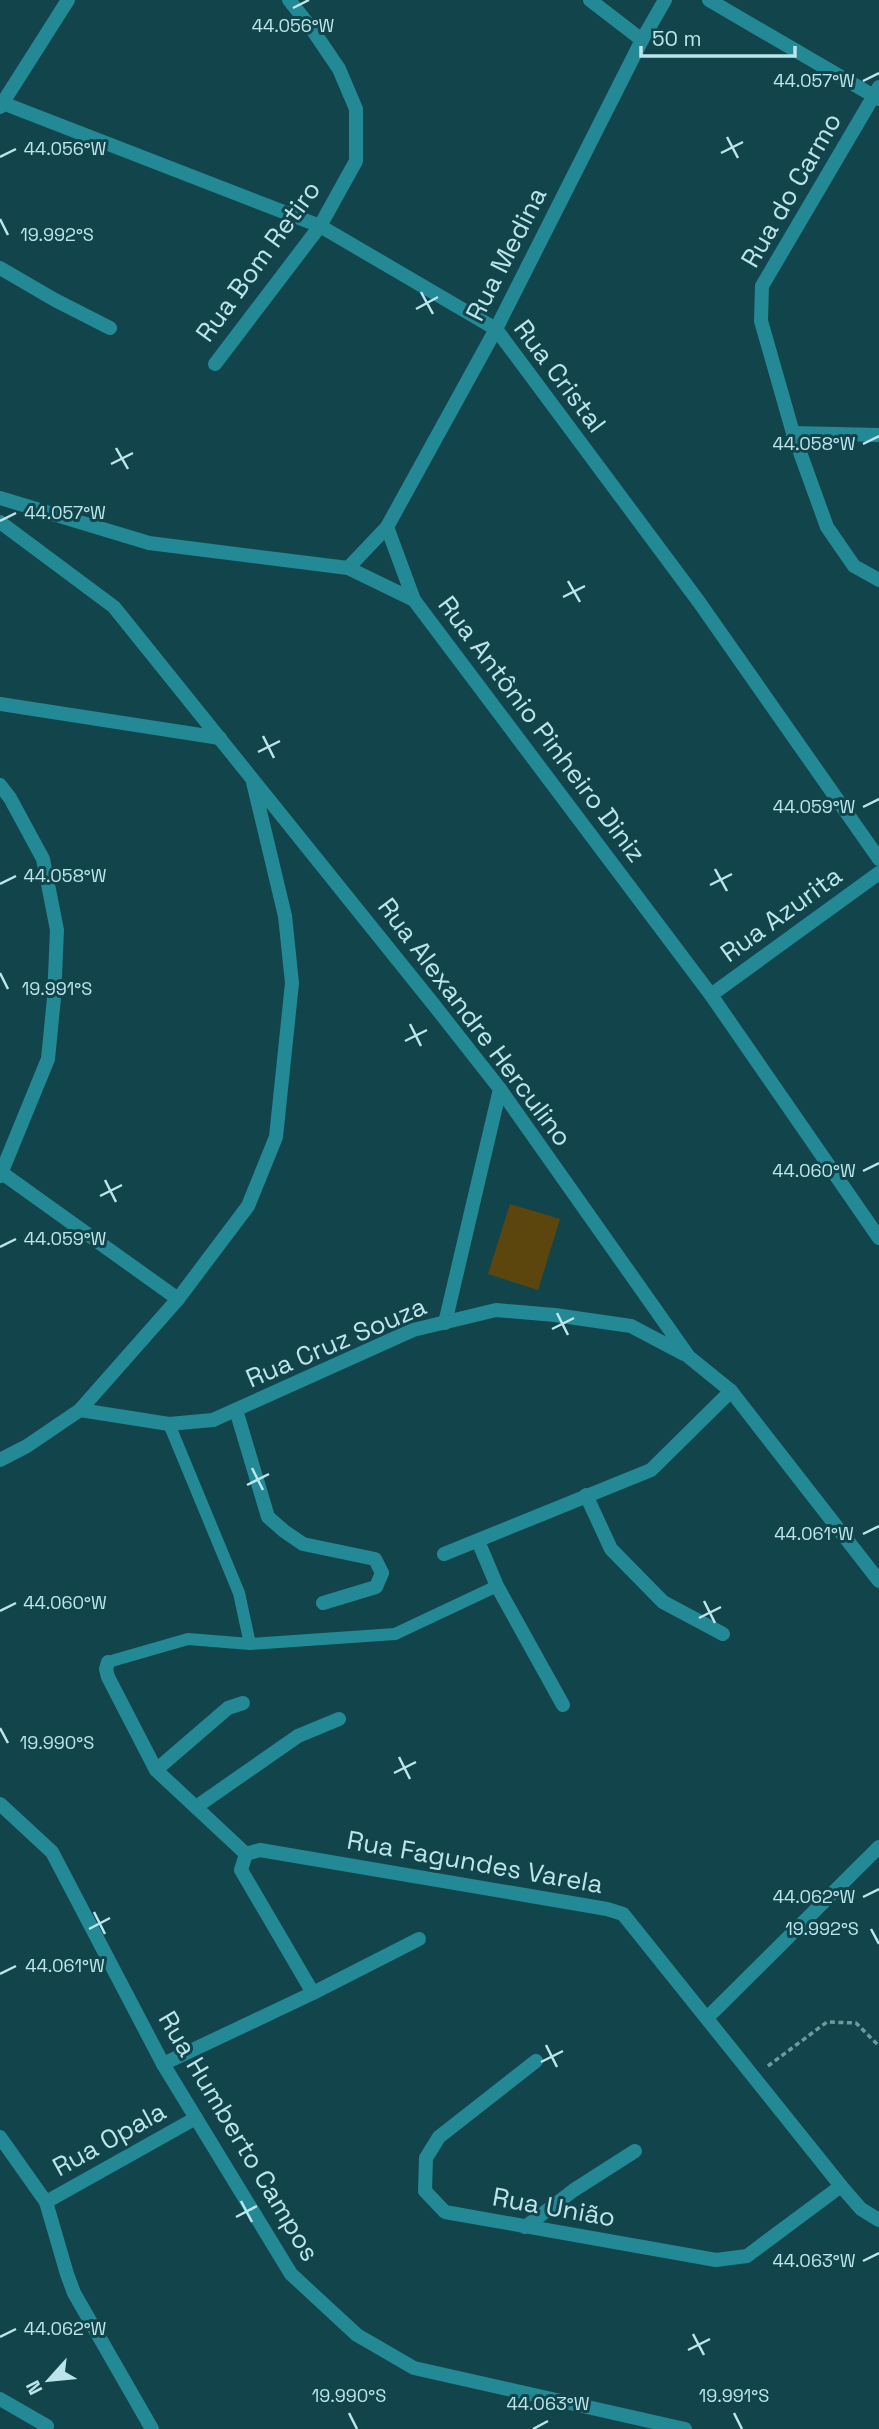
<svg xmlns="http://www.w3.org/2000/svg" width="879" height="2429" viewBox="0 0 879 2429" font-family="'Space Grotesk',sans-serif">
<rect width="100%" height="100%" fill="#12454b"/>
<path fill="#5c460d" d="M510,1204L560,1219L538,1290L488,1274Z"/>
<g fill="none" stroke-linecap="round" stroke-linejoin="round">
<path stroke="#6c9aa0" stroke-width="3.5" stroke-dasharray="5 3.5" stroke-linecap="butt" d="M768,2066L827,2022L856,2023L879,2046"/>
<g stroke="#238995" stroke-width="12">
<path d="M250,1644L395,1634L497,1586"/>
<path d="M108,1662L188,1639L250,1644L239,1593L169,1424"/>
</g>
<g stroke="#238995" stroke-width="14">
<path d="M590,0L642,40"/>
<path d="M709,0L879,99"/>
<path d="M879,87L762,286L761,321L793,433L827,527L854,566L879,580"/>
<path d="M0,102L320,226L496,329L699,602L879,859"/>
<path d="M0,107L68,0"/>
<path d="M0,268L55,300L110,328"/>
<path d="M215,364L320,226L356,161V109L339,69L312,29L289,0"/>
<path d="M793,433L879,435"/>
<path d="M0,498L149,543L348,568L414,600L711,995L879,1238"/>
<path d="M0,522L114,607L434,1005L500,1089L689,1357L731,1391L879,1581"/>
<path d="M348,568L387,527"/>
<path d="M414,600L387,527L496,329L642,40L665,0"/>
<path d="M0,704L220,738"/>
<path d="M0,785L10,798L43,859L57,930L54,998L48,1059L0,1176"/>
<path d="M711,995L879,873"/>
<path d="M2,1173L178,1299"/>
<path d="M445,1323L500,1089"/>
<path d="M80,1410L169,1424L213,1420L413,1330L496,1310L555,1315L631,1326L684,1354"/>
<path d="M236,1410L268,1517L284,1531L303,1544L375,1559L382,1573L376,1587L323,1603"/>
<path d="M0,1460L27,1446L80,1410L178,1299L248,1206L276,1137L292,983L285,916L253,782"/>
<path d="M586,1495L611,1549L663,1602L723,1634"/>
<path d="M478,1541L497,1586L563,1705"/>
<path d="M444,1554L651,1470L731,1391"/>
<path d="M108,1662L106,1669L108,1677L156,1770L246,1854"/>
<path d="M156,1770L228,1708L243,1703"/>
<path d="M0,1804L52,1852L163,2064L291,2274L357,2335L414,2368L685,2429"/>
<path d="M196,1807L298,1736L339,1719"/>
<path d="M313,1993L419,1939"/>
<path d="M707,2018L879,1847"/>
<path d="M536,2061L439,2137L426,2158L425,2191L445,2212L716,2260L747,2256L841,2186"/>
<path d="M163,2064L313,1993L241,1870L246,1854L260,1850L607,1909L623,1914L841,2186L861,2209L879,2220"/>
<path d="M0,2137L46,2202L67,2274L74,2293L152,2429"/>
<path d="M46,2202L196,2118"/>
<path d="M525,2227L574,2190L635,2151"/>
<path d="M0,2399L47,2426"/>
</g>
</g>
<path fill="none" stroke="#bbe5eb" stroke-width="2.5" d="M293,8L309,0M863,81L879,73M727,137L738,158M721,153L743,142M0,157L16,149M0,219L8,235M421,292L433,314M416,309L438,297M863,444L879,436M116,448L128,469M111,464L133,453M0,521L16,513M568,581L580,602M563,597L585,586M263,736L274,758M258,752L280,741M863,807L879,799M715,869L727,891M0,884L16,876M710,885L732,874M0,973L8,989M410,1024L421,1046M405,1041L427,1030M863,1171L879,1163M105,1180L116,1202M100,1196L122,1185M0,1247L16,1239M557,1313L568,1335M552,1329L574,1318M252,1468L263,1490M247,1485L269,1474M863,1534L879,1526M704,1601L715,1623M0,1611L16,1603M699,1618L721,1607M0,1728L8,1743M399,1757L410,1779M394,1773L416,1762M863,1897L879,1889M94,1912L105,1934M89,1929L110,1918M871,1929L879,1944M0,1974L16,1966M546,2045L557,2067M541,2062L563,2051M241,2201L252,2222M236,2217L257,2206M863,2261L879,2253M693,2334L704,2355M0,2337L16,2329M688,2350L710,2339M349,2413L357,2429M734,2413L742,2429M533,2429L548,2421"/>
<g text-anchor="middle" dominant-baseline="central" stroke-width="6" stroke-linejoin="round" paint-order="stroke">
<g font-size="26" fill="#bbe5eb" stroke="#12454b">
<text transform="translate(791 190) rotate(-60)">Rua do Carmo</text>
<text transform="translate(506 254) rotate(-63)">Rua Medina</text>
<text transform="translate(258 261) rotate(-54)">Rua Bom Retiro</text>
<text transform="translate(560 376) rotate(53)">Rua Cristal</text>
<text transform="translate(542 729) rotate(53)">Rua Antônio Pinheiro Diniz</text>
<text transform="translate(781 914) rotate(-36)">Rua Azurita</text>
<text transform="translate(475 1022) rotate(53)">Rua Alexandre Herculino</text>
<text transform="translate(336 1342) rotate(-23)">Rua Cruz Souza</text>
<text transform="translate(475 1862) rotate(10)">Rua Fagundes Varela</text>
<text transform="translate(239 2136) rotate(59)">Rua Humberto Campos</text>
<text transform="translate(109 2139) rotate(-29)">Rua Opala</text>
<text transform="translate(554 2207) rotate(10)">Rua União</text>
</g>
</g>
<g font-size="18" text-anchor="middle" fill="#bbe5eb" stroke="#12454b" stroke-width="6" stroke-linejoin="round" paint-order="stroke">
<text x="293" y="32">44.056°W</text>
<text x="814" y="87">44.057°W</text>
<text x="65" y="155">44.056°W</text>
<text x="57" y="241">19.992°S</text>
<text x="814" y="450">44.058°W</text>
<text x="65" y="519">44.057°W</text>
<text x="814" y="813">44.059°W</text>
<text x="65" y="882">44.058°W</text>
<text x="57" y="995">19.991°S</text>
<text x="814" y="1177">44.060°W</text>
<text x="65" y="1245">44.059°W</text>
<text x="814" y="1540">44.061°W</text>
<text x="65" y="1609">44.060°W</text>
<text x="57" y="1749">19.990°S</text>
<text x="814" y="1903">44.062°W</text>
<text x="822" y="1935">19.992°S</text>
<text x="65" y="1972">44.061°W</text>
<text x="814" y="2267">44.063°W</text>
<text x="65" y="2335">44.062°W</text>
<text x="349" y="2402">19.990°S</text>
<text x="734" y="2402">19.991°S</text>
<text x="548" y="2410">44.063°W</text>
</g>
<g transform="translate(49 2380) rotate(243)" stroke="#12454b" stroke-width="5" paint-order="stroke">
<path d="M0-5L12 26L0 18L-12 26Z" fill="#bbe5eb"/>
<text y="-10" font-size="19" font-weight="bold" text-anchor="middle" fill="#bbe5eb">N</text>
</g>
<path d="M641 46v10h154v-10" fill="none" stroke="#bbe5eb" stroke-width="3.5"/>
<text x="652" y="46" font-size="21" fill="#bbe5eb" stroke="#12454b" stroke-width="5" paint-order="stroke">50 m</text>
</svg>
